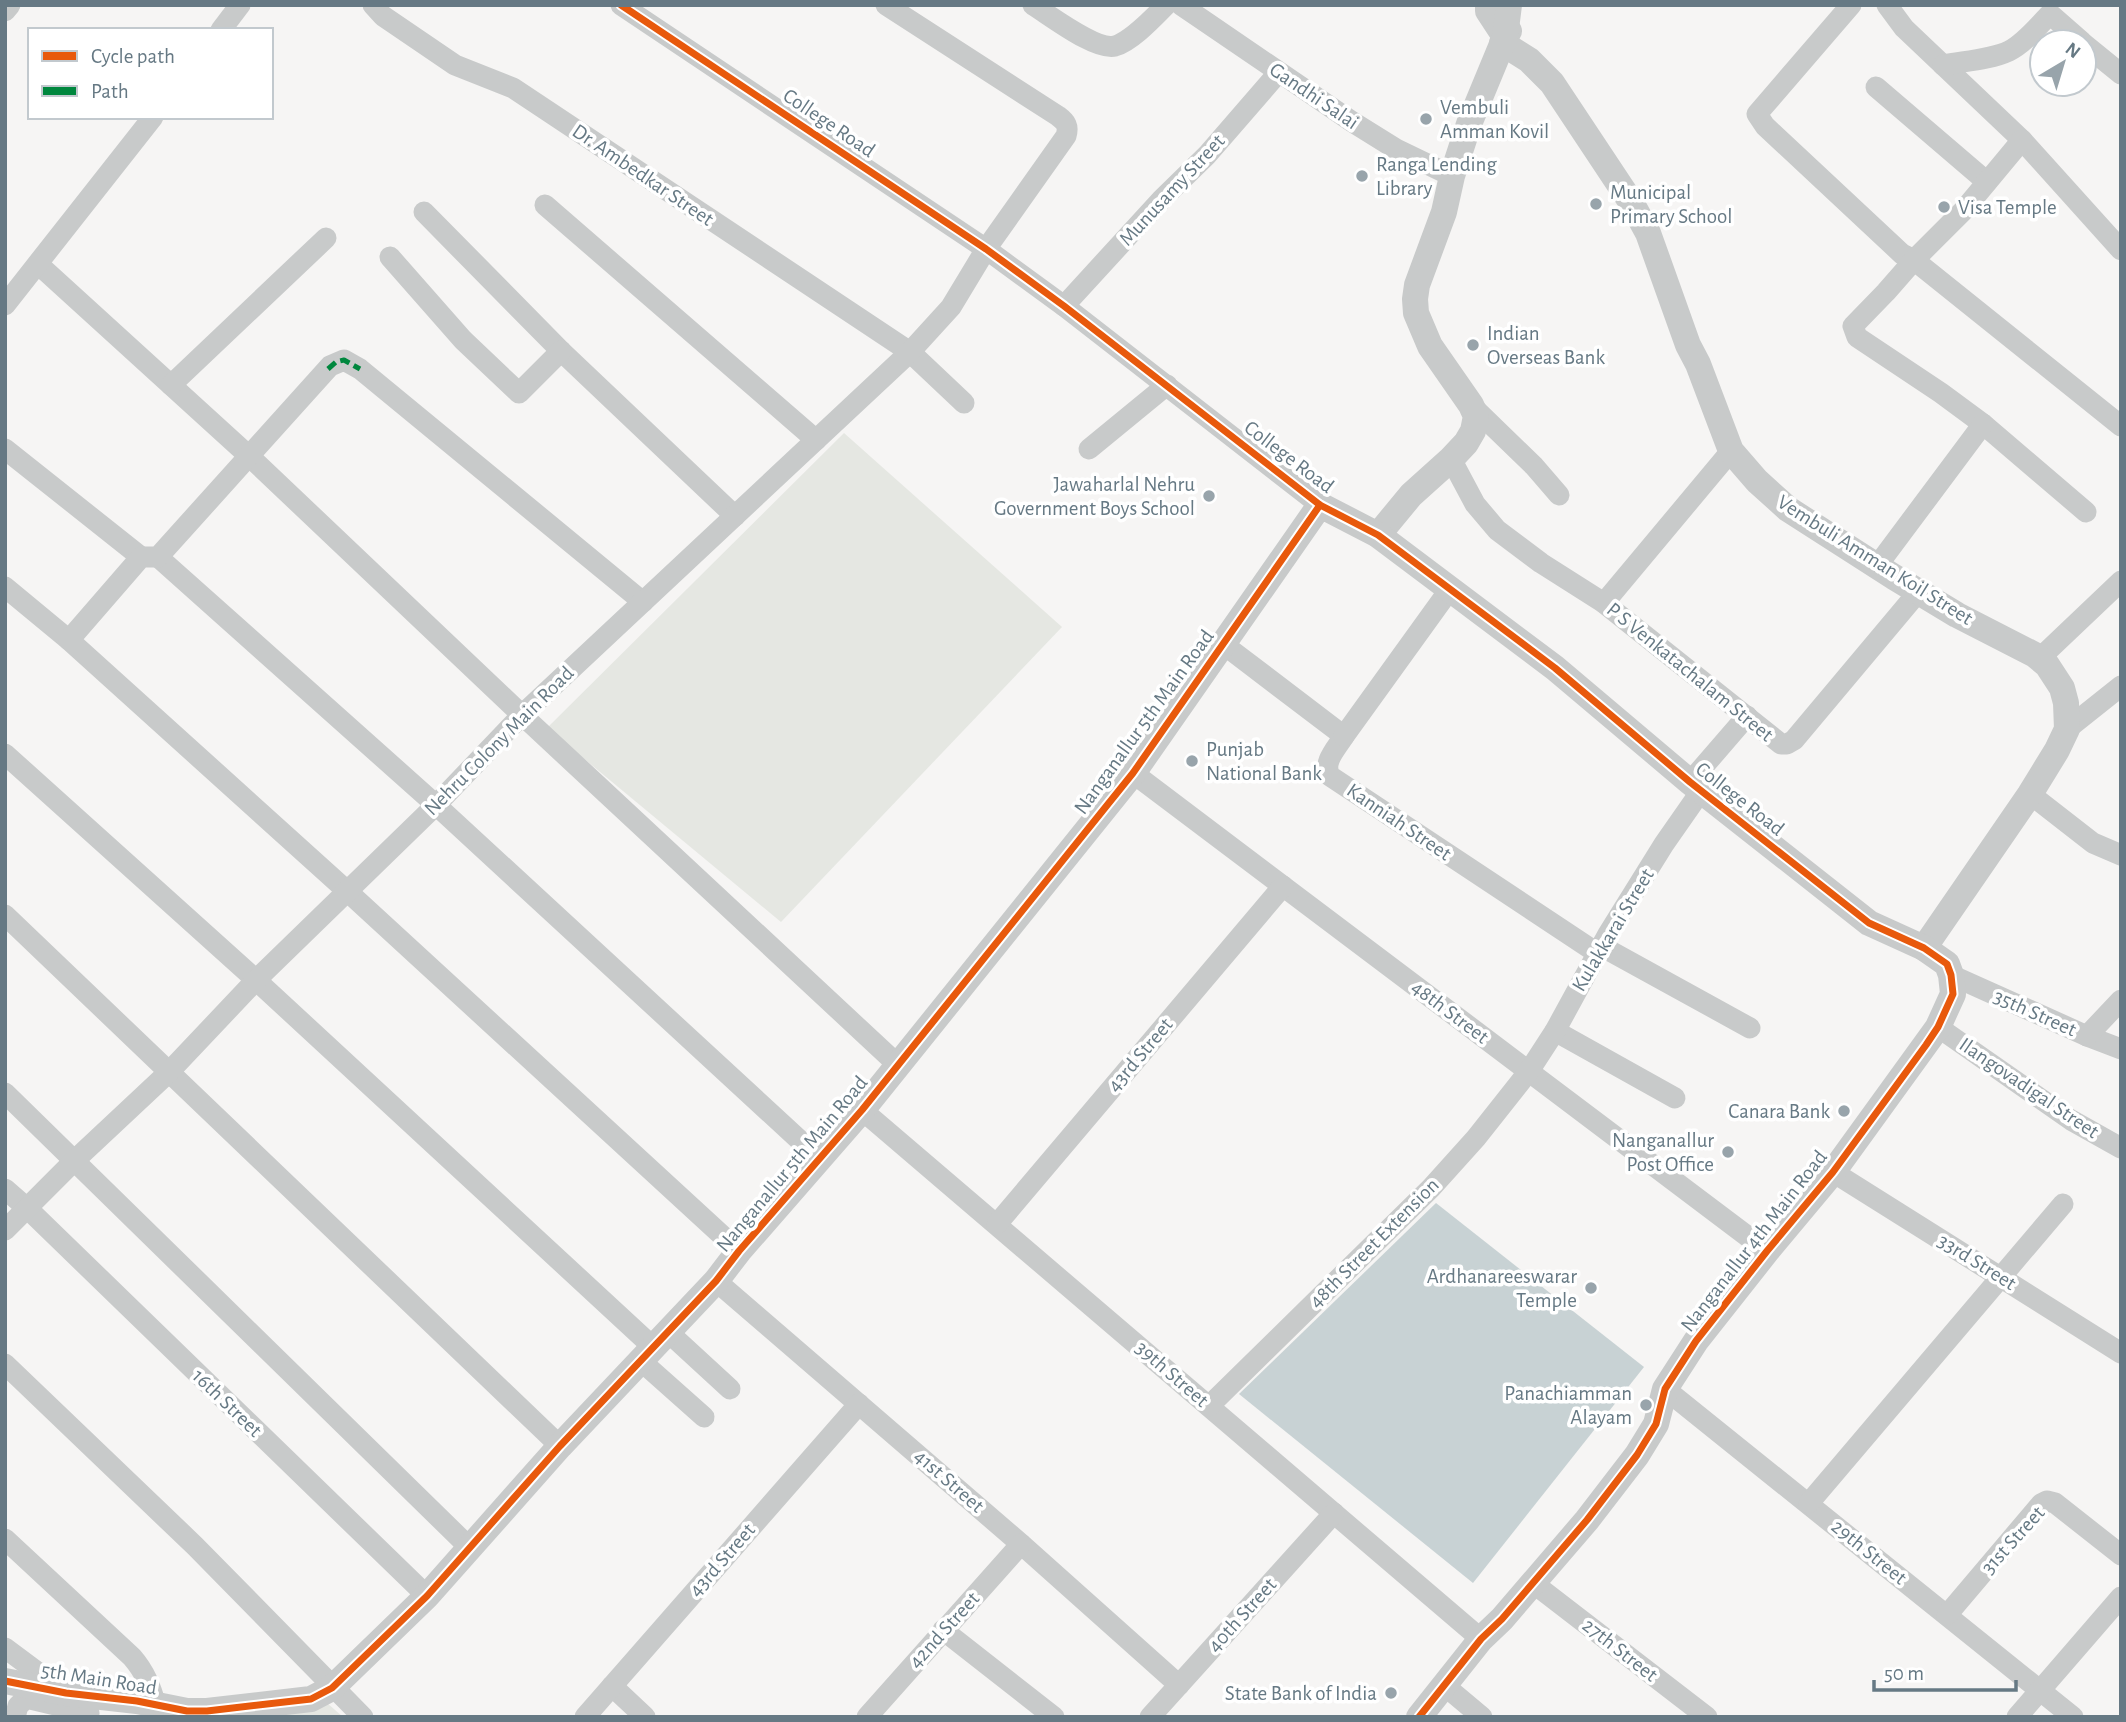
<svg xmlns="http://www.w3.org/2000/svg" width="2126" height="1722" viewBox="0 0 2126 1722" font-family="'Alegreya Sans',sans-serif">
<rect width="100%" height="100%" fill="#f6f5f4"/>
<g fill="#e5e7e2">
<path d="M844,433L1062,627L781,922L547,728Z"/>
<path d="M326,1702L343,1717H193Z"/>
</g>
<path fill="#c8d2d4" d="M1436,1203L1644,1367L1473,1583L1239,1394Z"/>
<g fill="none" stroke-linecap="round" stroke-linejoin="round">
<g stroke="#c8caca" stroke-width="21">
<path d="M373,5L383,16L455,65L513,88L910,352L964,403"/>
<path d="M621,5L986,249L1064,306L1320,505"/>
<path d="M1033,5C1051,16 1096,51 1115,46C1132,41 1154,17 1166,5"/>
<path d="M1181,5L1351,121L1396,149L1452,176"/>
<path d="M1851,5L1757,114L1765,126L1902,254L1914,260L2121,426"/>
<path d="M1887,5L1904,28L2022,140L2121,250"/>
<path d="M5,11L10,5"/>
<path d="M221,30L240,5"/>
<path d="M2084,44L2121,74"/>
<path d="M1943,65C1964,61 1990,60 2009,51C2025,43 2038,26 2050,14L2082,42"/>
<path d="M1876,87L1987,182"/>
<path d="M2022,140L1963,211L1914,260L1886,292L1853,326L1857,337L1941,393L1983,424L2086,512"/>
<path d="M545,205L816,440"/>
<path d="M424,212L561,351L735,516"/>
<path d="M390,257L463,340L519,393L561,351"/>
<path d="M38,264L249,456L522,715L898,1065"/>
<path d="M5,305L153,117"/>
<path d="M1064,306L1161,200L1207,155L1278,73"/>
<path d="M171,385L326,238"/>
<path d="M1471,405L1534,466L1559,495"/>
<path d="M5,449L141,557"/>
<path d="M1089,449L1167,385"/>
<path d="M1451,459L1475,504L1497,530L1541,563L1604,603L1781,744H1787L1794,740L1919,591"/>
<path d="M158,557L436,805L820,1159"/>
<path d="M1877,566L1983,424"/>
<path d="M5,587L69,640"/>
<path d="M643,602L360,369L344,360L330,366L158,557H141L69,640L347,891L739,1251"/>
<path d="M1604,603L1731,451"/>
<path d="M1223,644L1344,736C1337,748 1322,762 1330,776L1597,953"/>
<path d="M2039,659L2121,581"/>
<path d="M2067,729L2121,686"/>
<path d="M1344,736L1450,589"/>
<path d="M5,754L256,980L653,1347"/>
<path d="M1133,773L1767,1251"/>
<path d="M1690,782L1747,716"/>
<path d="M2030,794L2093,843L2121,855"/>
<path d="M5,915L560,1446"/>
<path d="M1601,946L1750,1028"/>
<path d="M1951,975L2087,1036L2121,1049"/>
<path d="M1938,1027L2071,1120L2121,1148"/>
<path d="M1555,1031L1675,1098"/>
<path d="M2087,1036L2121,1000"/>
<path d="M5,1093L469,1547"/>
<path d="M862,1110L1481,1639"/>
<path d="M1833,1172L2121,1353"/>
<path d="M5,1189L28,1209L427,1596"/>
<path d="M997,1224L1283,886"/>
<path d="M5,1230L75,1160L169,1072L256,980L436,805L522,715L910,352L951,307L986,249L1066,136C1069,126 1066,122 1058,116L886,5"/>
<path d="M716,1281L1021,1544L1179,1685"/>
<path d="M668,1332L730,1389"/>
<path d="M641,1361L704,1417"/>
<path d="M5,1364L195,1546L363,1717"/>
<path d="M1665,1389L2073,1717"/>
<path d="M1209,1406L1431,1188L1476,1138L1529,1071L1555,1031L1608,934L1664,844L1701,791"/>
<path d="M1809,1503L2063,1204"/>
<path d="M5,1539L132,1657C145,1672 151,1687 156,1706"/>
<path d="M1533,1583L1707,1717"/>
<path d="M1947,1615L2041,1504L2047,1501L2055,1503L2121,1555"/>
<path d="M943,1630L1054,1717"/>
<path d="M5,1648L64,1692"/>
<path d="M612,1686L645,1717"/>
<path d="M1445,1686L1482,1717"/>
<path d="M15,1717L18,1706L26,1698L89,1713"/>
<path d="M585,1717L859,1404"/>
<path d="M867,1717L1021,1544"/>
<path d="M1150,1717L1334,1513"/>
<path d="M2017,1717L2121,1597"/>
</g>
<g stroke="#c8caca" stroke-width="26">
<path d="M1488,5V11L1505,37L1509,31"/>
<path d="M1502,43L1529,60L1552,83L1631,202L1648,233L1688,345L1698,364L1731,451L1757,481L1788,509L1894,577L1957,615L2035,655L2047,665L2062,688L2066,703L2067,729L2057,750L2030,794L1924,948"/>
<path d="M1378,535L1411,495L1451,459L1466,443L1473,431L1476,416L1471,405L1430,346L1416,313L1415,299L1417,285L1444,212L1452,176L1469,124L1505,37L1509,5"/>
<path d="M5,1681L66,1693L137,1701L187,1711H207L311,1699L332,1688L427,1596L560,1446L716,1281L739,1251L862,1110L1133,773L1320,505L1378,535L1555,668L1690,782L1869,923L1924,948L1947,964L1951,975L1953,994L1938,1027L1833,1172L1767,1251L1696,1341L1665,1389L1656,1424L1637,1455L1587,1520L1502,1619L1481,1639L1419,1717"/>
</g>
<path stroke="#00873e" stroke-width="5" stroke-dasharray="10 5" stroke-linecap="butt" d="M328,369L336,362L344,360L360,369"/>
<defs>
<g id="cycleway">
<path d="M621,5L986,249L1064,306L1320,505L1378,535L1555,668L1690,782L1869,923L1924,948L1947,964L1951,975L1953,994L1938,1027L1926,1045L1833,1172L1767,1251L1696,1341L1665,1389L1656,1424L1637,1455L1587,1520L1502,1619L1481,1639L1419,1717"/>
<path d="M5,1681L66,1693L137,1701L187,1711H207L311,1699L332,1688L427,1596L560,1446L716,1281L739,1251L862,1110L1133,773L1320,505"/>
</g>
</defs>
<use href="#cycleway" stroke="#fff" stroke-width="11"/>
<use href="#cycleway" stroke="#e8590c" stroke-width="7"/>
</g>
<g fill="#98a4ab" stroke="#fff" stroke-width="2.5">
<circle cx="1426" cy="119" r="7"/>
<circle cx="1362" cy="176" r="7"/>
<circle cx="1596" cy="204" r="7"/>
<circle cx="1944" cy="207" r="7"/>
<circle cx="1473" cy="345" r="7"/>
<circle cx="1209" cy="496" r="7"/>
<circle cx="1192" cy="761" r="7"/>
<circle cx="1844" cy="1111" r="7"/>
<circle cx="1728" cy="1152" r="7"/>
<circle cx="1591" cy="1288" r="7"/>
<circle cx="1646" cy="1405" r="7"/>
<circle cx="1391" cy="1693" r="7"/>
</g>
<g text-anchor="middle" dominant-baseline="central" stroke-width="7" stroke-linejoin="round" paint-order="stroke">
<g font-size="21" fill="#667984" stroke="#fff">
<text transform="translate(1314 96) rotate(34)">Gandhi Salai</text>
<text transform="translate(829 123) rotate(34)">College Road</text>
<text transform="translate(643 175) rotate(34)">Dr. Ambedkar Street</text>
<text transform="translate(1172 190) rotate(-47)">Munusamy Street</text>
<text transform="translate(1289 457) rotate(37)">College Road</text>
<text transform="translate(1875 560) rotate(32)">Vembuli Amman Koil Street</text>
<text transform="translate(1690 672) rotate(39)">P S Venkatachalam Street</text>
<text transform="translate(1144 722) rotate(-54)">Nanganallur 5th Main Road</text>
<text transform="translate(499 741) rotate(-45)">Nehru Colony Main Road</text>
<text transform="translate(1740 799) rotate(38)">College Road</text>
<text transform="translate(1399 822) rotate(34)">Kanniah Street</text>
<text transform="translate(1613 930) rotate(-59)">Kulakkarai Street</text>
<text transform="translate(1450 1012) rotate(37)">48th Street</text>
<text transform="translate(2035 1013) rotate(24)">35th Street</text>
<text transform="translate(1140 1055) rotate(-50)">43rd Street</text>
<text transform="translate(2029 1088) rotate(34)">Ilangovadigal Street</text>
<text transform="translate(792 1164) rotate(-50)">Nanganallur 5th Main Road</text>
<text transform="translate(1754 1241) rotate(-52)">Nanganallur 4th Main Road</text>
<text transform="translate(1374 1243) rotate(-45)">48th Street Extension</text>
<text transform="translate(1977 1262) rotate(32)">33rd Street</text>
<text transform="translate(1172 1374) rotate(41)">39th Street</text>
<text transform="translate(227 1403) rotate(44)">16th Street</text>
<text transform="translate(949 1481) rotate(41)">41st Street</text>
<text transform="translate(2013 1540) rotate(-48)">31st Street</text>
<text transform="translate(1869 1552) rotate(39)">29th Street</text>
<text transform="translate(722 1560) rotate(-49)">43rd Street</text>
<text transform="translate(1242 1615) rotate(-48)">40th Street</text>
<text transform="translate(944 1630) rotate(-48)">42nd Street</text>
<text transform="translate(1620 1650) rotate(38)">27th Street</text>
<text transform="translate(99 1679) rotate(9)">5th Main Road</text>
</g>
<g font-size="21" fill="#667984" stroke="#fff" text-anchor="start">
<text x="1440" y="107">Vembuli<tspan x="1440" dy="24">Amman Kovil</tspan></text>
<text x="1376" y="164">Ranga Lending<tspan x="1376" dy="24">Library</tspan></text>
<text x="1610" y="192">Municipal<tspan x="1610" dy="24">Primary School</tspan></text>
<text x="1958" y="207">Visa Temple</text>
<text x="1487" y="333">Indian<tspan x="1487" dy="24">Overseas Bank</tspan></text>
<text x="1195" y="484" text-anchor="end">Jawaharlal Nehru<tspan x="1195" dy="24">Government Boys School</tspan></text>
<text x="1206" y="749">Punjab<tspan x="1206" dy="24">National Bank</tspan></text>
<text x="1830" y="1111" text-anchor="end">Canara Bank</text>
<text x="1714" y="1140" text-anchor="end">Nanganallur<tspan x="1714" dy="24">Post Office</tspan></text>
<text x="1577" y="1276" text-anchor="end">Ardhanareeswarar<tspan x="1577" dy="24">Temple</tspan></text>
<text x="1632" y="1393" text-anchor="end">Panachiamman<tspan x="1632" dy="24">Alayam</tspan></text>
<text x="1377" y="1693" text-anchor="end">State Bank of India</text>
</g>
</g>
<rect width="2126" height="1722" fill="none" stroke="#667984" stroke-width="14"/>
<rect x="28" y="28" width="245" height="91" fill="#ffffff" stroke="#c2c9ce" stroke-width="2"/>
<rect x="42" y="51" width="35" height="10" fill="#e8590c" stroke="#c2c9ce" stroke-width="2"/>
<text x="91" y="63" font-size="21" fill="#667984">Cycle path</text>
<rect x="42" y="86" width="35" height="10" fill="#00873e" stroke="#c2c9ce" stroke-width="2"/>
<text x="91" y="98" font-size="21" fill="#667984">Path</text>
<g transform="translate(2063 63) rotate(38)"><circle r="33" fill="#ffffff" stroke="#c2c9ce" stroke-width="2"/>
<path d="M0-5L12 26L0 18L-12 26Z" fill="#98a4ab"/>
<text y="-10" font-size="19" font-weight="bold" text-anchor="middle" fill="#667984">N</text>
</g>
<path d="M1874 1680v10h142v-10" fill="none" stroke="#667984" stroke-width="3.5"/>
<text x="1884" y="1680" font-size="21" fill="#667984" stroke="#ffffff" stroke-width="5" paint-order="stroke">50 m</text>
</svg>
